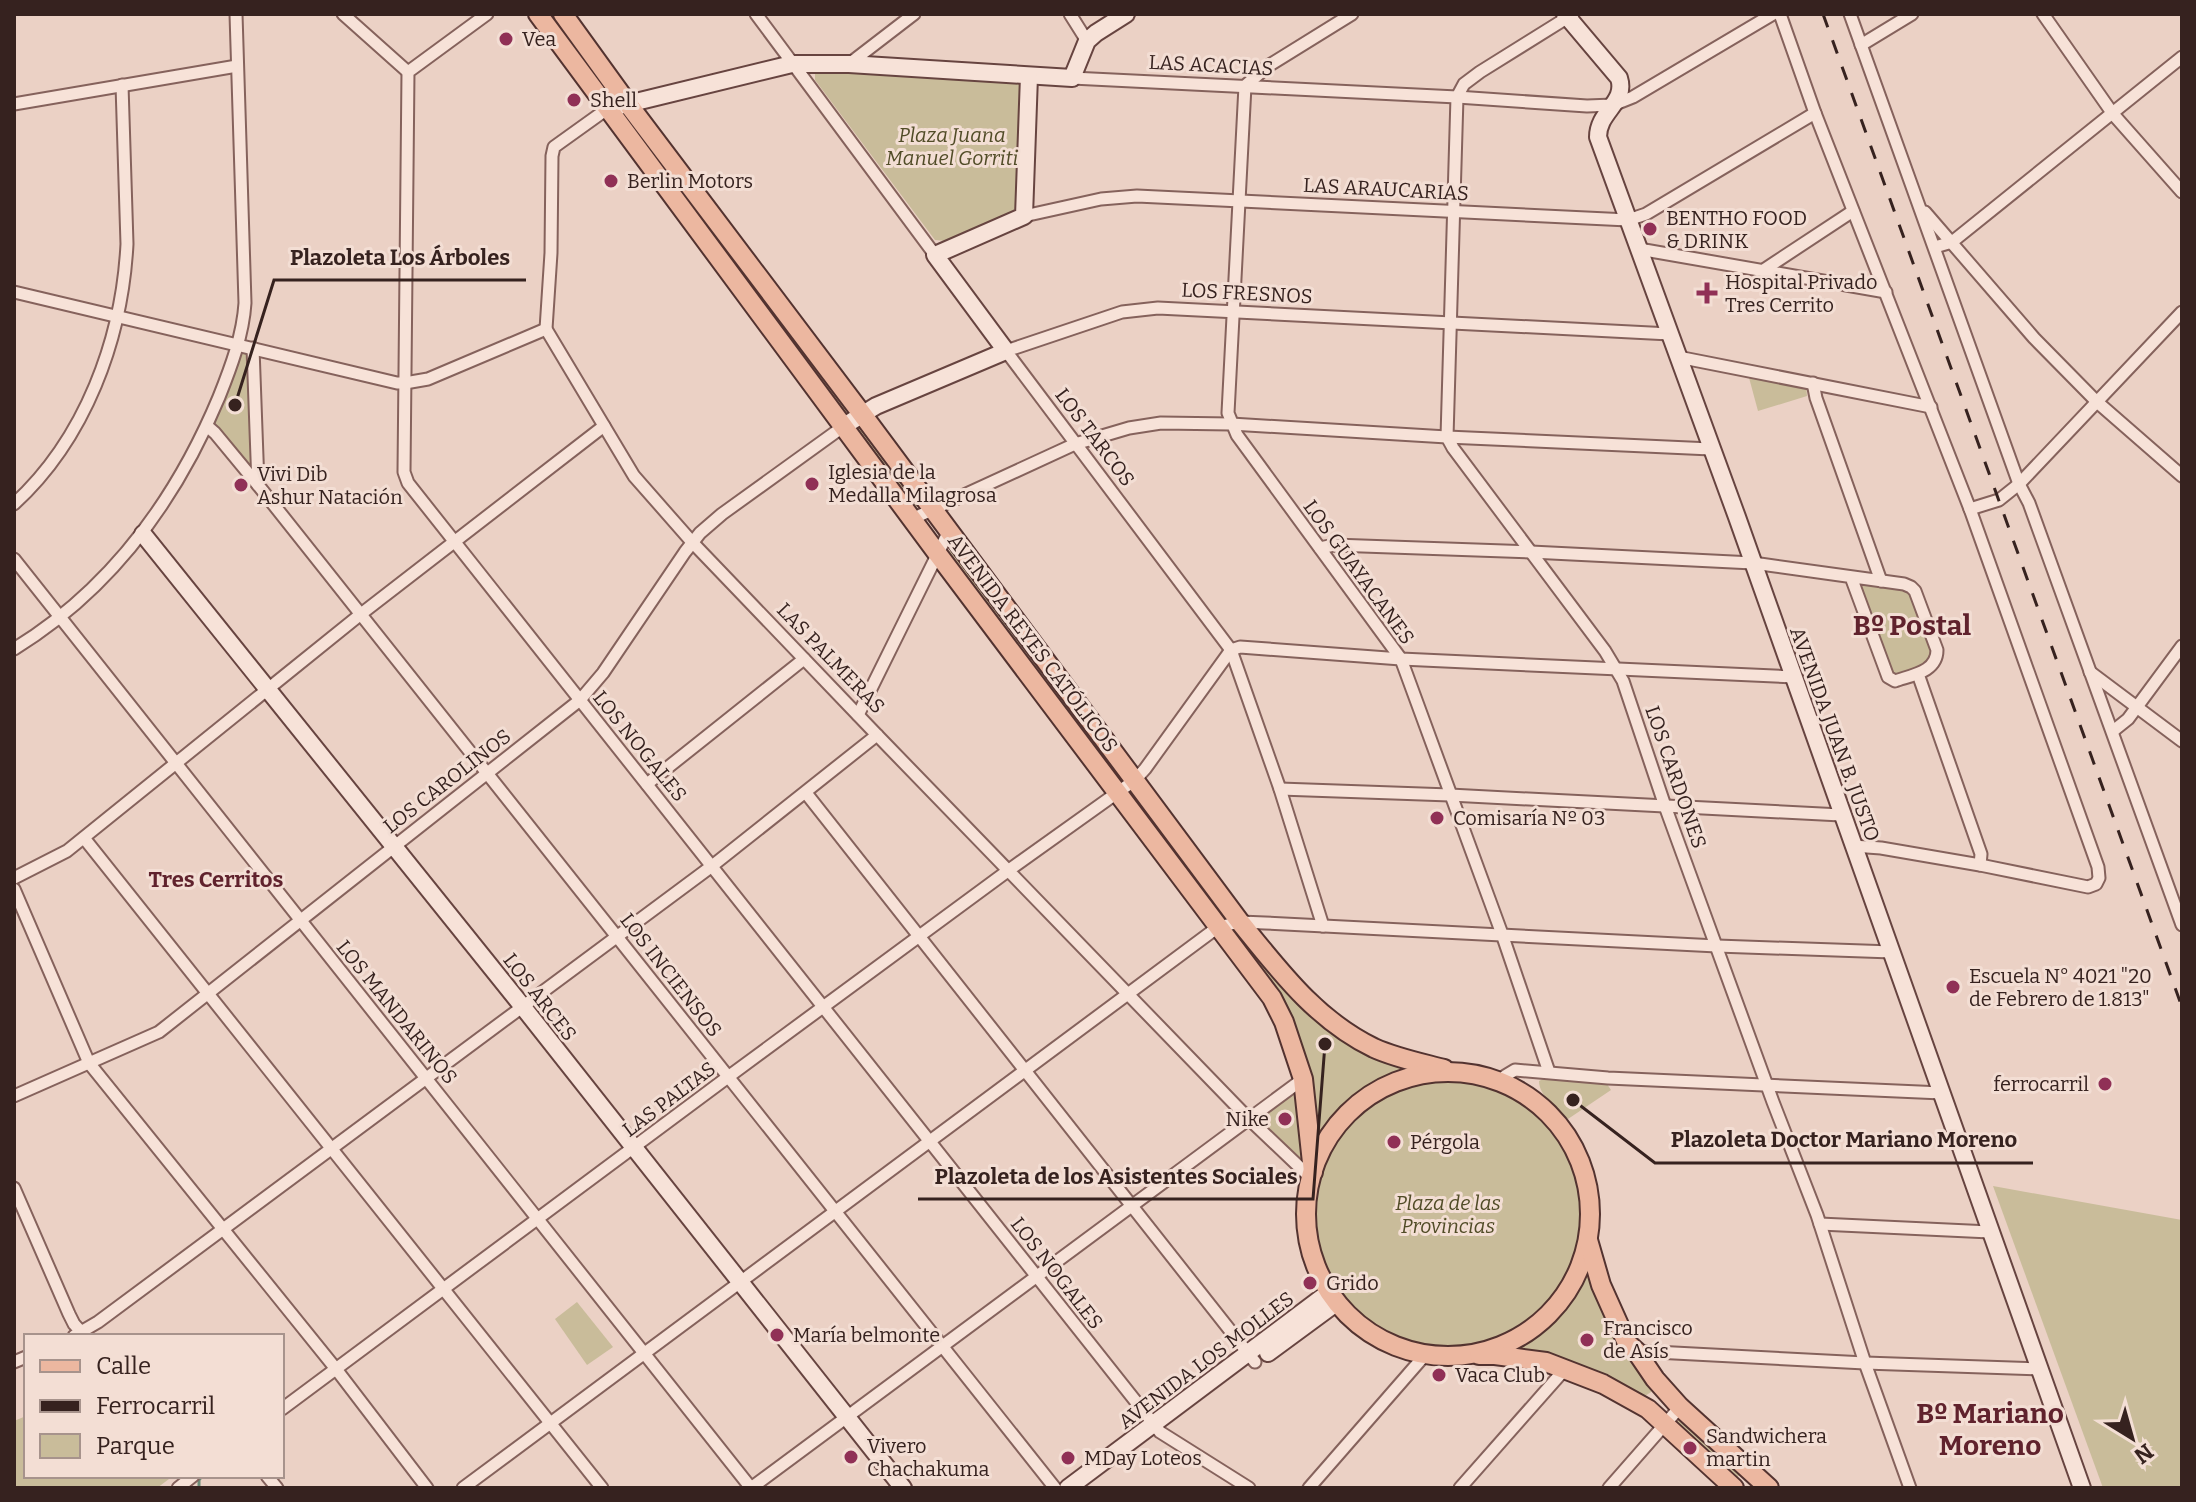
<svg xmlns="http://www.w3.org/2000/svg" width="2196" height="1502" viewBox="0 0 2196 1502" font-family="Bitter,serif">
<rect width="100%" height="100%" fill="#ebd1c5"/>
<g fill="#c9bc9a">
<path d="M818,72L1016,81L1021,83L1017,206C1006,222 965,233 946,241L935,240L815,80V73Z"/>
<path d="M628,113L852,407L842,414L619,120Z"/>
<path d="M237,344L253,348L258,485L207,426Z"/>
<path d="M1748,374L1806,386L1807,396L1758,411Z"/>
<path d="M862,423L922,503L914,509L854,430Z"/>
<path d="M954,548L1124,772L1115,779L945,554Z"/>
<path d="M1851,577L1911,587L1936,661L1895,681Z"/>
<path d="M1243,935L1294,1001L1334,1033L1419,1070C1370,1091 1340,1105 1316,1155L1307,1080L1236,940Z"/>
<path d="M1545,1078L1607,1084L1611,1090L1568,1119C1557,1108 1539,1096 1539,1081Z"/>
<circle cx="1447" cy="1215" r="136"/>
<path d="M1299,1089L1304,1160L1303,1163L1257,1120V1116Z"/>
<path d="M1993,1186L2182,1220V1488H2103Z"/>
<path d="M1585,1256L1628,1356L1652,1386L1651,1392L1645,1396L1638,1398L1496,1350C1545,1332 1567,1304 1585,1256Z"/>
<path d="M577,1302L613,1347L587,1365L555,1319Z"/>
<path d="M26,1416V1476H173L157,1488H14V1421Z"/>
<path d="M1681,1417L1742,1472L1735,1480L1674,1425Z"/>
</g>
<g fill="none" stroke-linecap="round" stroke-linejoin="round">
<path stroke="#6e8d79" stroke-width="3" d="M199,1488V1480L202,1476"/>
<defs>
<g id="street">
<path d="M343,14L408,72"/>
<path d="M487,14L408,72L404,472L408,483L1160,1432L1249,1488"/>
<path d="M756,14L935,255"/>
<path d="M1070,14L1087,41"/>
<path d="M1352,14L1268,66L1245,86L1228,413L1237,435L1401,659L1502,934L1549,1072"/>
<path d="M1573,14L1480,72L1464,84L1457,97L1447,437L1453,448L1605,651L1623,681L1665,806L1773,1102L1817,1215L1865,1363L1910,1488"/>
<path d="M1780,14L1815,113L1970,509L2098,867L2099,878L2096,884L2088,887L1980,865L1881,848L1853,846"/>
<path d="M1850,14L2019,484L2029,503C2079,644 2132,784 2182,925"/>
<path d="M2043,14L2113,114L2182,192"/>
<path d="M1861,45L1912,14"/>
<path d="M849,64L914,14"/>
<path d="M1072,78L1457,97L1587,106L1613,105L1633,97L1773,14"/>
<path d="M14,104L237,66"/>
<path d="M607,109L554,147L552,156L551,253L546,329L634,476L692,542L877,735L1248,1118L1311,1178"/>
<path d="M1925,212L2034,338L2096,401L2182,476"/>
<path d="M1024,216L1101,199L1137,196L1628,220L1646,214L1815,113"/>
<path d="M1935,247L1952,242L2182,57"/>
<path d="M1639,249L1886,292"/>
<path d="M1765,269L1853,211"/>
<path d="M14,292L397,383H405L428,379L546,329"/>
<path d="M253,348L258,485L1055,1488"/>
<path d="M1678,357L1931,407"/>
<path d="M1813,383L1816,398L1881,581"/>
<path d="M207,426L215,433L258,485"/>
<path d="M14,504C85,439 122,340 127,244L122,85"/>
<path d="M1970,509L1999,500L2019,484L2182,312"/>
<path d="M912,519L1075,444L1129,428L1161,423L1231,424L1447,437L1711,449"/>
<path d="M1320,548L1334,545L1531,552L1753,563L1904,584L1911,587L1915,591L1937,650C1937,672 1912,675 1895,681L1888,677L1851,577"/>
<path d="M14,559L751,1488"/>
<path d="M14,649C110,590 176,500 219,397C231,367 243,335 245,303L236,14"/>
<path d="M2090,672L2182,741"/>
<path d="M1918,674L1981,854L1980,865"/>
<path d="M858,715L949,531"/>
<path d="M2113,731L2128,719L2182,646"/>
<path d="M647,784L804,659"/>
<path d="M1280,789L1450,795L1841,815"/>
<path d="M806,793L1255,1362"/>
<path d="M84,838L602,1488"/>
<path d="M14,878L67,851L361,614L604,426"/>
<path d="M14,889L89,1063L336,1369L427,1488"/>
<path d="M1323,926L1280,789L1231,650L1006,351L1122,312L1158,308L1670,334"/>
<path d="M1502,1081L1505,1076L1515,1070L1608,1078L1942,1093"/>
<path d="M14,1096L159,1032L580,700L603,673L685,552L700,533L722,514L844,426"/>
<path d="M14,1188L69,1314L74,1324L84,1335"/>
<path d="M1820,1224L1990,1232"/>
<path d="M74,1336L98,1322L712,866L877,735"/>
<path d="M1636,1351L1865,1363L2039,1369"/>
<path d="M14,1362L26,1357"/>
<path d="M282,1409L728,1077L1009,870L1135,780L1145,769L1231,650L1240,647L1401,659L1794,677"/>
<path d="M267,1476L277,1488"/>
<path d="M178,1488L193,1476"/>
<path d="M463,1488L1218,927L1240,922L1265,923L1717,946L1892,952"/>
<path d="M751,1488L1303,1079"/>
<path d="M1309,1488L1425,1355"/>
<path d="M1460,1488L1565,1369"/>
<path d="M1609,1488L1680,1407"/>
</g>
<g id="secondary">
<path d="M1565,14L1619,78C1627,103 1598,111 1598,137L1737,517L2082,1488"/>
<path d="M607,109L792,64H849L1072,78L1087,41L1096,33L1126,14"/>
<path d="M844,426L876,406L1006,351L935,255L1024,216L1029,76"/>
<path d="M143,534L523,1007L903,1488"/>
<path d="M1268,1353L1336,1303"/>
<path d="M1068,1488L1328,1293"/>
</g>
<g id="primary">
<path d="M538,14L937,553L1272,998L1284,1022L1303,1079L1313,1172"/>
<path d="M563,14L628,104L862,414L1240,922C1279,970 1316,1020 1374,1048C1396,1058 1421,1063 1444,1069"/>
<circle cx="1448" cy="1214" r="142"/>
<path d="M1588,1240L1601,1285L1627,1343L1636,1351L1655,1379L1680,1407L1769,1488"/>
<path d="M1479,1355H1495L1546,1362L1603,1384L1648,1409L1734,1488"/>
</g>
</defs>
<use href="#street" stroke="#85625c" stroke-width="15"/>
<use href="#secondary" stroke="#674440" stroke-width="20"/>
<use href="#primary" stroke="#533330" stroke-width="22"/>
<use href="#street" stroke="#f7e2d8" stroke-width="11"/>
<use href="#secondary" stroke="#f7e2d8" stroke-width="16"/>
<use href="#primary" stroke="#ecb7a0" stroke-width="18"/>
<path stroke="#36221f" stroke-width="3" stroke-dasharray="14 14" stroke-linecap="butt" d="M1823,14L2182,1007"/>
</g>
<g fill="#903056" stroke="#f3ded4" stroke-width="3">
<circle cx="506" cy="39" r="8"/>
<circle cx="574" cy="100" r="8"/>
<circle cx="611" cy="181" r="8"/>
<circle cx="1650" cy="229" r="8"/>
<path d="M1703 281h8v8h8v8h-8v8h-8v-8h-8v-8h8z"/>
<circle cx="812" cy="484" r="8"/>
<circle cx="241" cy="485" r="8"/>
<circle cx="1437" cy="818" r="8"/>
<circle cx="1953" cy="987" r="8"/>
<circle cx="2105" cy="1084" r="8"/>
<circle cx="1285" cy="1119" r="8"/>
<circle cx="1394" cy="1142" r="8"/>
<circle cx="1310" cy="1283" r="8"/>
<circle cx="777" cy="1335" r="8"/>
<circle cx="1587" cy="1340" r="8"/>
<circle cx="1439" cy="1375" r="8"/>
<circle cx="1690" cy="1448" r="8"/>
<circle cx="851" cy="1457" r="8"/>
<circle cx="1068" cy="1458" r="8"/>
</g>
<g text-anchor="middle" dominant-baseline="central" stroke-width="6" stroke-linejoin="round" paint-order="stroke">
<g font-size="20" fill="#36221f" stroke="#f3ded4" text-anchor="start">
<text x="522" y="39">Vea</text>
<text x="590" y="100">Shell</text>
<text x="627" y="181">Berlin Motors</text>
<text x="1666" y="218">BENTHO FOOD<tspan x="1666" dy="23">&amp; DRINK</tspan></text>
<text x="1725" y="282">Hospital Privado<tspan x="1725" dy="23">Tres Cerrito</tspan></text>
<text x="828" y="472">Iglesia de la<tspan x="828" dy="23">Medalla Milagrosa</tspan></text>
<text x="257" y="474">Vivi Dib<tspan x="257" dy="23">Ashur Natación</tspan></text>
<text x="1453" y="818">Comisaría Nº 03</text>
<text x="1969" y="976">Escuela N° 4021 "20<tspan x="1969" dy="23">de Febrero de 1.813"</tspan></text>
<text x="2089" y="1084" text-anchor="end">ferrocarril</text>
<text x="1269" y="1119" text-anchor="end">Nike</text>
<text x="1410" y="1142">Pérgola</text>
<text x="1326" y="1283">Grido</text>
<text x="1603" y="1328">Francisco<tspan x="1603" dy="23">de Asís</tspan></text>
<text x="793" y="1335">María belmonte</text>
<text x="1455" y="1375">Vaca Club</text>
<text x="1706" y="1436">Sandwichera<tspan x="1706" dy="23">martin</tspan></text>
<text x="867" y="1446">Vivero<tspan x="867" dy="23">Chachakuma</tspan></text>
<text x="1084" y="1458">MDay Loteos</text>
</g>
<g font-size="20" fill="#36221f" stroke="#f3ded4">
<text transform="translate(1211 65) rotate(3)">LAS ACACIAS</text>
<text transform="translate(1386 189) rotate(3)">LAS ARAUCARIAS</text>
<text transform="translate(1247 293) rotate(3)">LOS FRESNOS</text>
<text transform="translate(1095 437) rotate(53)">LOS TARCOS</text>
<text transform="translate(1359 572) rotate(54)">LOS GUAYACANES</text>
<text transform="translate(1033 643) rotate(53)">AVENIDA REYES CATÓLICOS</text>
<text transform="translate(831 658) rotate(46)">LAS PALMERAS</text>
<text transform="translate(1835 734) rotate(70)">AVENIDA JUAN B. JUSTO</text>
<text transform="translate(640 746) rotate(51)">LOS NOGALES</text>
<text transform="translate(1676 777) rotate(71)">LOS CARDONES</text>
<text transform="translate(447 781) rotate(-38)">LOS CAROLINOS</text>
<text transform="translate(671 975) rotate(52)">LOS INCIENSOS</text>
<text transform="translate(540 997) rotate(52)">LOS ARCES</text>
<text transform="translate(397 1012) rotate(51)">LOS MANDARINOS</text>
<text transform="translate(669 1099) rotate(-37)">LAS PALTAS</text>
<text transform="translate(1057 1273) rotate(52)">LOS NOGALES</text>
<text transform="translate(1206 1360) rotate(-37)">AVENIDA LOS MOLLES</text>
</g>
<g font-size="20" font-style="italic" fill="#514c27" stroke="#f3ded4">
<text x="952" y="135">Plaza Juana<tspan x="952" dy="23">Manuel Gorriti</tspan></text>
<text x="1448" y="1203">Plaza de las<tspan x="1448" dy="23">Provincias</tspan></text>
</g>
<g font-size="22" font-weight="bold" fill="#60222d" stroke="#f3ded4">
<text x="216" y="879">Tres Cerritos</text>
</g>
<g font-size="28" font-weight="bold" fill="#60222d" stroke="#f3ded4">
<text x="1912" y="625">Bº Postal</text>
<text x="1990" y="1413">Bº Mariano<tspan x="1990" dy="32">Moreno</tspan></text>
</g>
</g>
<path fill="none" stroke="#36221f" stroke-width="3" d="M235 405L274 280H526M1573 1100L1655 1163H2033M1325 1044L1313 1199H918"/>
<g fill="#36221f" stroke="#f3ded4" stroke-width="3">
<circle cx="235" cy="405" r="8"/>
<circle cx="1573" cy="1100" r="8"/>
<circle cx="1325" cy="1044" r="8"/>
</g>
<g font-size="22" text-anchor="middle" font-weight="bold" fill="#36221f" stroke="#f3ded4" stroke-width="6" stroke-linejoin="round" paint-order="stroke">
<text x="400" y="265">Plazoleta Los Árboles</text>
<text x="1844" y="1147">Plazoleta Doctor Mariano Moreno</text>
<text x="1116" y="1184">Plazoleta de los Asistentes Sociales</text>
</g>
<rect width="2196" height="1502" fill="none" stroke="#36221f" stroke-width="32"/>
<rect x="24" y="1334" width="260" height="144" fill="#f3ded4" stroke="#a7938c" stroke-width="2"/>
<rect x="40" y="1360" width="40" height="12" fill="#ecb7a0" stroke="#a7938c" stroke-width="2"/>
<text x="96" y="1374" font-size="24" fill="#36221f">Calle</text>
<rect x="40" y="1400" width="40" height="12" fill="#36221f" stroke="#a7938c" stroke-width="2"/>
<text x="96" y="1414" font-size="24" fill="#36221f">Ferrocarril</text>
<rect x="40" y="1434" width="40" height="24" fill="#c9bc9a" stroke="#a7938c" stroke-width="2"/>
<text x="96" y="1454" font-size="24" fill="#36221f">Parque</text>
<g transform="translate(2132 1438) rotate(143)" stroke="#f3ded4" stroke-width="6" paint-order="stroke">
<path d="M0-6L14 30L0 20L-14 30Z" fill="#36221f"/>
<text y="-12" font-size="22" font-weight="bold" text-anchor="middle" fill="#36221f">N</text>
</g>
</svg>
